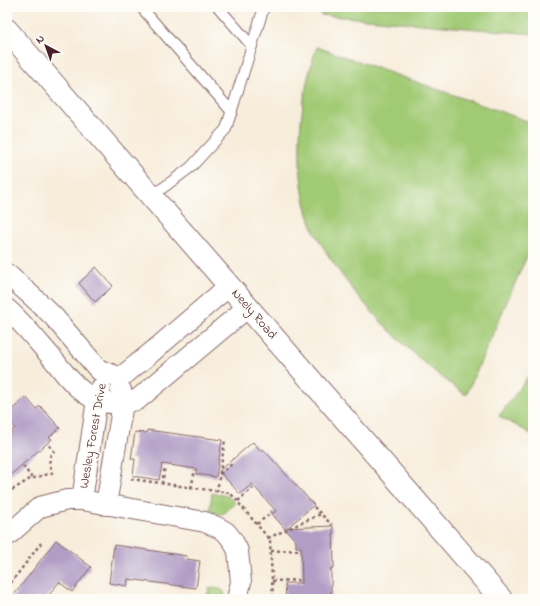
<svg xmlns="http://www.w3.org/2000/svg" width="540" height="606" viewBox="0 0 540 606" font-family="'Indie Flower',sans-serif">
<rect width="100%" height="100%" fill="#fdfcf7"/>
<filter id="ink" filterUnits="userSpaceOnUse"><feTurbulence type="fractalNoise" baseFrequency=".025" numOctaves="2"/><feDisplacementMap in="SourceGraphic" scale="8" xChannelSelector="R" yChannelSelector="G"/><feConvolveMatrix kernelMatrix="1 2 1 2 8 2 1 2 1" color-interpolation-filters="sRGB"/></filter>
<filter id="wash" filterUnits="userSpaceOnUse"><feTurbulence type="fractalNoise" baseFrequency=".012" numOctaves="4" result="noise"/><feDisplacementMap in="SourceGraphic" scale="16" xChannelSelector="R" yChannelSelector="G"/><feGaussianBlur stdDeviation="0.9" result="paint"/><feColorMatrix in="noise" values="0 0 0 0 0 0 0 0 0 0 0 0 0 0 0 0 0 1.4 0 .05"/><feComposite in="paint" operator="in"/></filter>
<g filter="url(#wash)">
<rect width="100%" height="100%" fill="#f7eddb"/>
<g fill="#a1ca75" stroke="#767450">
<path d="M322,7H533V34L321,15Z"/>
<path d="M317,47L533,123V242L466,395C416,360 364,310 330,258C324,248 318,239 313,229C292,176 298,99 317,47Z"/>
<path d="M533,370V435L499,416Z"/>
<path d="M212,493L228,496L235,503C226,511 222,520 210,510Z"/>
<path d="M209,588C215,589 223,587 225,594L223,599H200L208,594Z"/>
</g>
<g id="blocks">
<g fill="#b19ec6">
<path d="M96,267L113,286L95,302L79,283Z"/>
<path d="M26,397L36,409L40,406L60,428L49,437L52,439L7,478V435L15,428L7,418V414Z"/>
<path d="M147,430L222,440L216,477L196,474L197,469L162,464L159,480L133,476L135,459H131L135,432L147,433Z"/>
<path d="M253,442L261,451L263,449L314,505L287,528L333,526L334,568H331V599H286L285,583H302L301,547H296V541L272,514L276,511L252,484L240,494L219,471Z"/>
<path d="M56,540L91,567L72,592L59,582L46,599H11Z"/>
<path d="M114,545L187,556L186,559L200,561L196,588L128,579L127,586L109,583Z"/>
</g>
</g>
</g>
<g filter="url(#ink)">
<use href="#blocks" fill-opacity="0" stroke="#876769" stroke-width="1"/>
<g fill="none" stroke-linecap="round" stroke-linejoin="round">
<defs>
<g id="lane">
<path d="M141,7L232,112"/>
<path d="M218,7L252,46"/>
<path d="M152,196L191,167L226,129L264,7"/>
</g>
<g id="street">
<path d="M7,274L34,298L53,316L99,370L119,377L125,374L152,352L229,286"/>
<path d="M7,309C24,324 38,342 53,359C65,374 78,392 97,400C110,406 124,402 137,400L248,307"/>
<path d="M82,500L97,400L101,388"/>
<path d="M106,505L123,403L121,390"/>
<path d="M7,536L40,507L67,500H82L205,522L219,528L226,532L233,541L238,551L241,582L237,599"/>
</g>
<path id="secondary" d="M7,30L501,599"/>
</defs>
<use href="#lane" stroke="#876769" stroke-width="12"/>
<use href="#street" stroke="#876769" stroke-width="22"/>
<use href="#secondary" stroke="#876769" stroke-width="24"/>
<g stroke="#876769" stroke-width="2.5" stroke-dasharray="3 3" stroke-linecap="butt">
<path d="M23,466L32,478"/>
<path d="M220,474L232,464"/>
<path d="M131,479L230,493L232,495L270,540L273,599"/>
<path d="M162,484L165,466"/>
<path d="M191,488L195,470"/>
<path d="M217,492L225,440"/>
<path d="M7,493L30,479L52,473C50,464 47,458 54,451L48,444"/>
<path d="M238,501L253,488"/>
<path d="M314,507L332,525"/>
<path d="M257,524L272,512"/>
<path d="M268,538L321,514"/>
<path d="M271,551L299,550"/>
<path d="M272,581L300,580"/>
<path d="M7,588L41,543"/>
</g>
<use href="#lane" stroke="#fff" stroke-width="10"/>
<use href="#street" stroke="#fff" stroke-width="20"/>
<use href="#secondary" stroke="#fff" stroke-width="22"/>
</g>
</g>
<g text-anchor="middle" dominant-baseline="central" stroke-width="4" stroke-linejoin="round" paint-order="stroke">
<g font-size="13" fill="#4a1f2b" stroke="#fdfcf7">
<text transform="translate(254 314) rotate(49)">Neely Road</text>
<text transform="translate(93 436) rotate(-80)">Wesley Forest Drive</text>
</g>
</g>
<rect width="540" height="606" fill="none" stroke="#fdfcf7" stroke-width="24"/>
<g transform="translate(46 46) rotate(319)" stroke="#fdfcf7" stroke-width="3" paint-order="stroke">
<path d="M0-3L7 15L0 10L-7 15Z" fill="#4a1f2b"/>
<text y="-6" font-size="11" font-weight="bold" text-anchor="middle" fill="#4a1f2b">N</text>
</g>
</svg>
